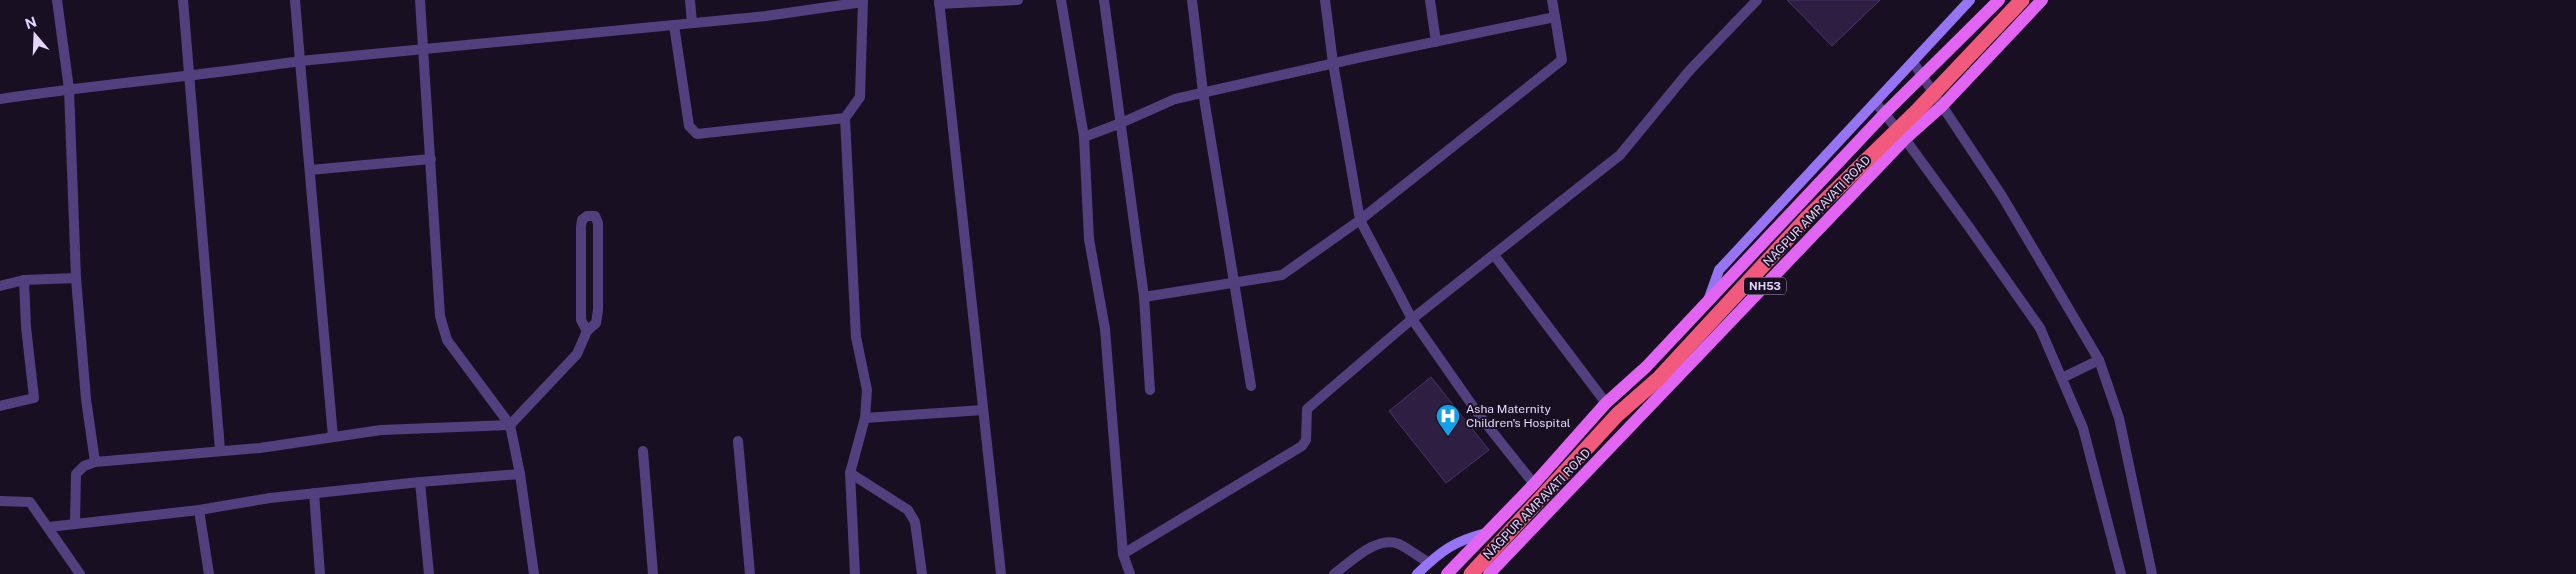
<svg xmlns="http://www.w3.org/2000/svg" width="2576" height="574" viewBox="0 0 2576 574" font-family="'Public Sans',sans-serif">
<rect width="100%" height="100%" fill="#181022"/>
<g fill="#2e1e42" stroke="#4c316c">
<path d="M1787,0H1880L1832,46Z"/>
<path d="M1431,377L1489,450L1446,483L1389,411Z"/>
</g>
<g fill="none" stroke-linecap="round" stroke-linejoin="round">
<g stroke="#513f7e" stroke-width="10">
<path d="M1913,62L2002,196L2099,360L2119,418L2152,574"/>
<path d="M1875,102L1905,139L1969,227L2040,328L2083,428L2121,574"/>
<path d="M587,216H595L598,223V310L596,323L587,331L581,320V226L582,220Z"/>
<path d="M1494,255L1606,403"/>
<path d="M1234,282L1251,386"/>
<path d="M1144,297L1150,390"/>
<path d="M2062,378L2099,360"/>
<path d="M510,425L577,354L587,331"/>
</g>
<g stroke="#513f7e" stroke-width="10">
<path d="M57,0L69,89L76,278L86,399L95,462"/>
<path d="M183,0L220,450"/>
<path d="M295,0L300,61L766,16L863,2"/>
<path d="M420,0L440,316L447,340L510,425L520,474L534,574"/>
<path d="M690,0L692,23"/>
<path d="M939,0L1001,574"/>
<path d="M1061,0L1084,137L1089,239L1105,329L1123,554L1130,574"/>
<path d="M1104,0L1144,297L1282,275L1360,220L1333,63L1325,0"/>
<path d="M1192,0L1203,92L1234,282"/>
<path d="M1430,0L1436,42"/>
<path d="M939,4L1018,0"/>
<path d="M674,25L689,126L697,134L845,118"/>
<path d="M0,99C100,84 200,76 300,61L333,437"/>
<path d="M1084,137L1121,123L1175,99L1366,56L1555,17L1552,0"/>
<path d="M310,170L431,159"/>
<path d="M0,286L24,280L76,278"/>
<path d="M0,406L34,398L26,327L24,280"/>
<path d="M865,418L983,410"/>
<path d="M738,441L750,574"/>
<path d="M643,451L653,574"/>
<path d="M850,473L908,510L915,522L922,574"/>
<path d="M420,482L429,574"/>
<path d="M1534,484L1479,415L1412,319L1620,155L1689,71L1757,0"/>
<path d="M314,493L320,574"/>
<path d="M0,501L30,502L80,574"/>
<path d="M199,510L209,574"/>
<path d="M75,523L76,474L84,466L95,462L260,448L381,430L510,425"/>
<path d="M49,527L199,510L270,498L420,482L520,474"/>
<path d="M1123,554L1302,446L1306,440L1307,409L1412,319L1360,220L1562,60L1555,17"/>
<path d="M855,574L850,473L865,418L867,390L856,337L845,118L860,97L863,0"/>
<path d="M1334,574C1351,562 1376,535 1399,544C1409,549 1419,557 1429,563"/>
</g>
<g stroke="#9774f4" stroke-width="10">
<path d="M1709,298L1719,270L1970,0"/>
<path d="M1417,574C1441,551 1454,541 1486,533"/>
</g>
<g stroke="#e165f2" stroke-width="12">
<path d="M1447,574L1534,484L1606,403L1646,367L1885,113L1999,0"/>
<path d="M1489,574L1905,139L1942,106L2042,0"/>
</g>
<path stroke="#f15a7c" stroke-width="15" d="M1471,574L1617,415L1658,379L1806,219"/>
<path stroke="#f15a7c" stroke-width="15" d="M1806,219L1916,112L2022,0"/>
</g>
<defs>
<symbol id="hospital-pin" viewBox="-11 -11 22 30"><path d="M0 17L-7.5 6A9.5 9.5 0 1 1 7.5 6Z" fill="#139ee9" stroke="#181022"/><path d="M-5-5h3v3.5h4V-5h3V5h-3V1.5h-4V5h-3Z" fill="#fff"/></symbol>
</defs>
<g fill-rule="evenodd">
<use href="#hospital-pin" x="1434" y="402" width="28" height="38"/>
</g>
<g text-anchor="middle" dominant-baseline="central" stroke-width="4" stroke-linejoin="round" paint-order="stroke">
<rect fill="#181022" stroke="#a69abb" stroke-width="1" x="1744" y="277.5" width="42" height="17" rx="4"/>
<g font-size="11" font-weight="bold" fill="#e3d5fc">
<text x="1765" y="286">NH53</text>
</g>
<g font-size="12" fill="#e3d5fc" stroke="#181022">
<text transform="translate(1817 211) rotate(-46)">NAGPUR AMRAVATI ROAD</text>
<text transform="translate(1537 504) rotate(-46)">NAGPUR AMRAVATI ROAD</text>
</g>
<g font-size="12" fill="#e3d5fc" stroke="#181022" text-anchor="start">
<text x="1466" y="409">Asha Maternity<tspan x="1466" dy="14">Children's Hospital</tspan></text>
</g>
</g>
<g transform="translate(35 35) rotate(341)" stroke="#181022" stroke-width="4" paint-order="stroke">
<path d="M0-4L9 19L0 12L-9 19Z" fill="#e3d5fc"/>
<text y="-8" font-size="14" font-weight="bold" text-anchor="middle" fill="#e3d5fc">N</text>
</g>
</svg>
